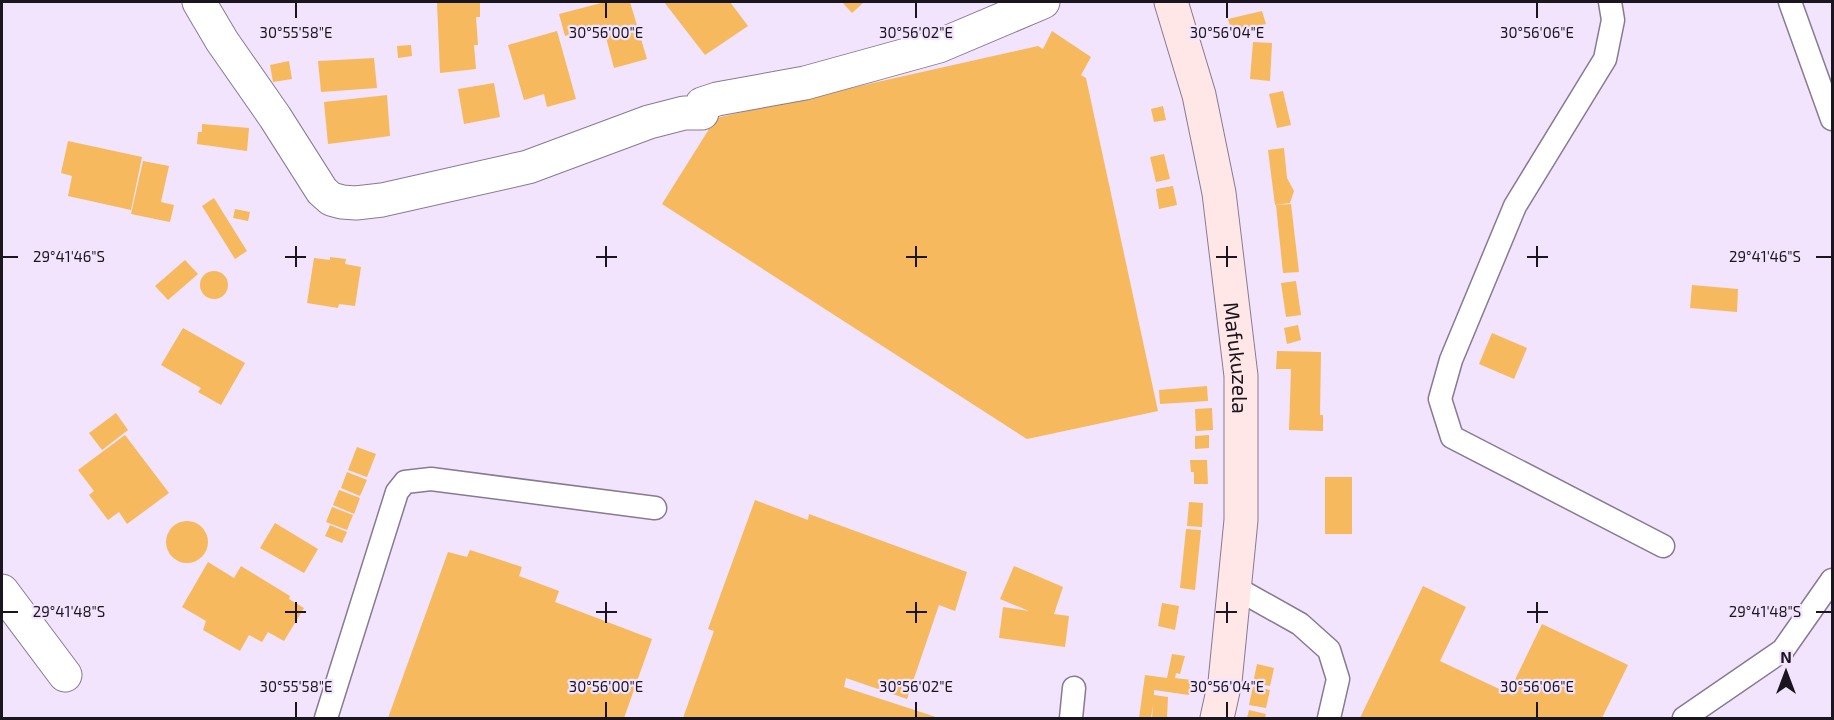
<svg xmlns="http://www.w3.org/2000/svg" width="1834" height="720" viewBox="0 0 1834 720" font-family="'Exo 2',sans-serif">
<rect width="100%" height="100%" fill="#f2e4fd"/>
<g fill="#f6b95e">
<path d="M437,2H480V17H476L478,45H474L476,69L440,73Z"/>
<path d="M605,2H630L647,59L614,68L603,26L565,36L559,14Z"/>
<path d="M664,2H730L748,26L705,55Z"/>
<path d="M842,2H864L852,13Z"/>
<path d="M1262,11L1266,24L1232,32L1228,19Z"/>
<path d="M557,31L576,99L547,107L544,94L524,100L508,45Z"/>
<path d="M1052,31L1091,57L1081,75L1086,78L1158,411L1027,439L662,204L716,118L1038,46L1043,49Z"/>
<path d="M1253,42L1272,43L1270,81L1250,79Z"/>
<path d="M411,45L412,56L398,58L397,46Z"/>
<path d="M374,58L377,88L321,92L318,61Z"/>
<path d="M289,61L292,79L273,82L270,65Z"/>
<path d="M494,83L500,117L464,124L458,89Z"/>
<path d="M1283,91L1291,125L1277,128L1269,94Z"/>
<path d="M387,95L390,136L328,144L324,102Z"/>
<path d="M1163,106L1166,120L1154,122L1151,109Z"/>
<path d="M202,124L249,128L247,151L197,144L198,132H202Z"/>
<path d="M68,141L142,157L131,210L68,196L72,176L61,173Z"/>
<path d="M1284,148L1287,178L1294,191L1290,203L1275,205L1268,150Z"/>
<path d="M1164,154L1170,179L1156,182L1150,157Z"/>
<path d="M143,161L169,166L161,202L174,205L170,222L131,214Z"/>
<path d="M1173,186L1177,205L1159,209L1156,189Z"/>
<path d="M214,198L247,251L235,259L202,206Z"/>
<path d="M1291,204L1299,272L1283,273L1276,205Z"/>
<path d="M235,209L250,212L248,221L233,218Z"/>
<path d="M330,257L346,259L345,264L361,267L355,306L339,304L338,308L307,303L314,258L330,260Z"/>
<path d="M185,260L198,274L168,300L155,286Z"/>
<circle cx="214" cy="285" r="14"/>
<path d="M1296,281L1301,315L1286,317L1281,283Z"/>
<path d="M1692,285L1738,289L1737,312L1690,308Z"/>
<path d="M1298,325L1301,340L1287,344L1284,328Z"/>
<path d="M183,328L245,363L221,405L198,392L201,388L161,365Z"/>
<path d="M1492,333L1527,348L1514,379L1479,364Z"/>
<path d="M1277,351L1321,352L1320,415H1323V431L1289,430L1291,369H1276Z"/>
<path d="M1207,386L1208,401L1160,404L1159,390Z"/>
<path d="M1212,408L1213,430L1196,431L1195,409Z"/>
<path d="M116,413L128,430L102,450L89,433Z"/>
<path d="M125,435L169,493L127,524L119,512L108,520L89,495L94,491L78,470Z"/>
<path d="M1209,435V448L1195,449V436Z"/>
<path d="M357,447L376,454L367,477L348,470Z"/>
<path d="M1190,460H1207L1208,484H1194V472H1191Z"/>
<path d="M347,472L367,480L360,496L341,488Z"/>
<rect x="1325" y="477" width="27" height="57"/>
<path d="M339,490L360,498L354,514L333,505Z"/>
<path d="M755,500L808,520L809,514L967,572L955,611L939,605L907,699L846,678L844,687L939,718H683L714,631L708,629Z"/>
<path d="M1189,502L1203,503L1202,527L1187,526Z"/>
<path d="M332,507L353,515L347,530L326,522Z"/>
<circle cx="187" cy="542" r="21"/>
<path d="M275,523L318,549L304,573L260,548Z"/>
<path d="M330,525L347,532L342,543L325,536Z"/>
<path d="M1186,529L1201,530L1195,590L1180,588Z"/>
<path d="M470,550L522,567L519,576L559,591L555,602L652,639L624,718H388L448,552L467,557Z"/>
<path d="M208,562L234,578L241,566L290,596L289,599L304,608L284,641L268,632L262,642L249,635L240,651L203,630L206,621L182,607Z"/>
<path d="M1014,566L1063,587L1054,614L1069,616L1065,647L999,638L1003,607L1029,611L1000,599Z"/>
<path d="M1423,586L1466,607L1440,661L1514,696L1509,692L1542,624L1628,665L1602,718H1360Z"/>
<path d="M1162,603L1179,606L1175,630L1158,626Z"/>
<path d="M1172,654L1185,656L1180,674L1176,673L1175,678L1192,680L1189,695L1154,690V695L1168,697L1167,718H1152L1153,705L1151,718H1139L1145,675L1167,678Z"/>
<path d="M1257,664L1274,668L1270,686L1253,683Z"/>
<path d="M1253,686L1270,690L1266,708L1249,705Z"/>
<path d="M1249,710L1266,714L1265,718H1247Z"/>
</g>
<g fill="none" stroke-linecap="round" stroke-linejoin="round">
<defs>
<g id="service">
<path d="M1610,2L1613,20L1605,59L1515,206L1451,360L1440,399L1452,437L1663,546"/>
<path d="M1790,2L1832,119"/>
<path d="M1234,587L1300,624L1329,650L1338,679L1329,718"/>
<path d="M326,718L397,492L405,482L431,479L655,508"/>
<path d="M1071,718L1074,688"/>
<path d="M1684,718L1783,650L1832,580"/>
</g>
<g id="minor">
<path d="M199,2L222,41L275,117L322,191L331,199L342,202L356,203L382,200L528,167L649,122L684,113H702V104L717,99L805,83L939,46L1043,2"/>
<path d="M2,591L65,675"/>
</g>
<g id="secondary">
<path id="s1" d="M1171,2L1199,95L1219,193L1241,376V520L1225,682L1217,718"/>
</g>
</defs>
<use href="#service" stroke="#877a91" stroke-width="25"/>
<use href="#minor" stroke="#877a91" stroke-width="35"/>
<use href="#secondary" stroke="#877a91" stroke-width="35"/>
<use href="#service" stroke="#fff" stroke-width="22"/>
<use href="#minor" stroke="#fff" stroke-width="33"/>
<use href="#secondary" stroke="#ffe7e8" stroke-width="33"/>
</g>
<path fill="none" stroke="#1a151e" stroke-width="2" d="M296,3V18M606,3V18M916,3V18M1227,3V18M1537,3V18M296,246V267M606,246V267M916,246V267M1227,246V267M1537,246V267M3,257H18M285,257H306M596,257H617M906,257H927M1216,257H1237M1527,257H1548M1816,257H1831M296,602V623M606,602V623M916,602V623M1227,602V623M1537,602V623M3,612H18M285,612H306M596,612H617M906,612H927M1216,612H1237M1527,612H1548M1816,612H1831M296,702V717M606,702V717M916,702V717M1227,702V717M1537,702V717"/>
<g text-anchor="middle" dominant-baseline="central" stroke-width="4.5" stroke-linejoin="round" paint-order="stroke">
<g font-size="21" fill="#1a151e" stroke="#f2e4fd">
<text stroke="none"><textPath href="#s1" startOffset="363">Mafukuzela</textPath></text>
</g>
</g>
<g font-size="15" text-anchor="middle" fill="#1a151e" stroke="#f2e4fd" stroke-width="4.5" stroke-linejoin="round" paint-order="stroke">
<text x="296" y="38">30°55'58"E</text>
<text x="606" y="38">30°56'00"E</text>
<text x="916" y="38">30°56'02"E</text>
<text x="1227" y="38">30°56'04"E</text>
<text x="1537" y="38">30°56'06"E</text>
<text x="69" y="262">29°41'46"S</text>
<text x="1765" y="262">29°41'46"S</text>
<text x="69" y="617">29°41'48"S</text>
<text x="1765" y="617">29°41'48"S</text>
<text x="296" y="692">30°55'58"E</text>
<text x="606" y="692">30°56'00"E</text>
<text x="916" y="692">30°56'02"E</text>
<text x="1227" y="692">30°56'04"E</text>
<text x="1537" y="692">30°56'06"E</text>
</g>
<rect width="1834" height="720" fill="none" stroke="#1a151e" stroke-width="6"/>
<g transform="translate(1786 672)" stroke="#f2e4fd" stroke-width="4.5" paint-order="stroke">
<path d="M0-4.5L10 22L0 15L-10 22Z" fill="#1a151e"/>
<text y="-9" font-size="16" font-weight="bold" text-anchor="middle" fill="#1a151e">N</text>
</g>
</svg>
